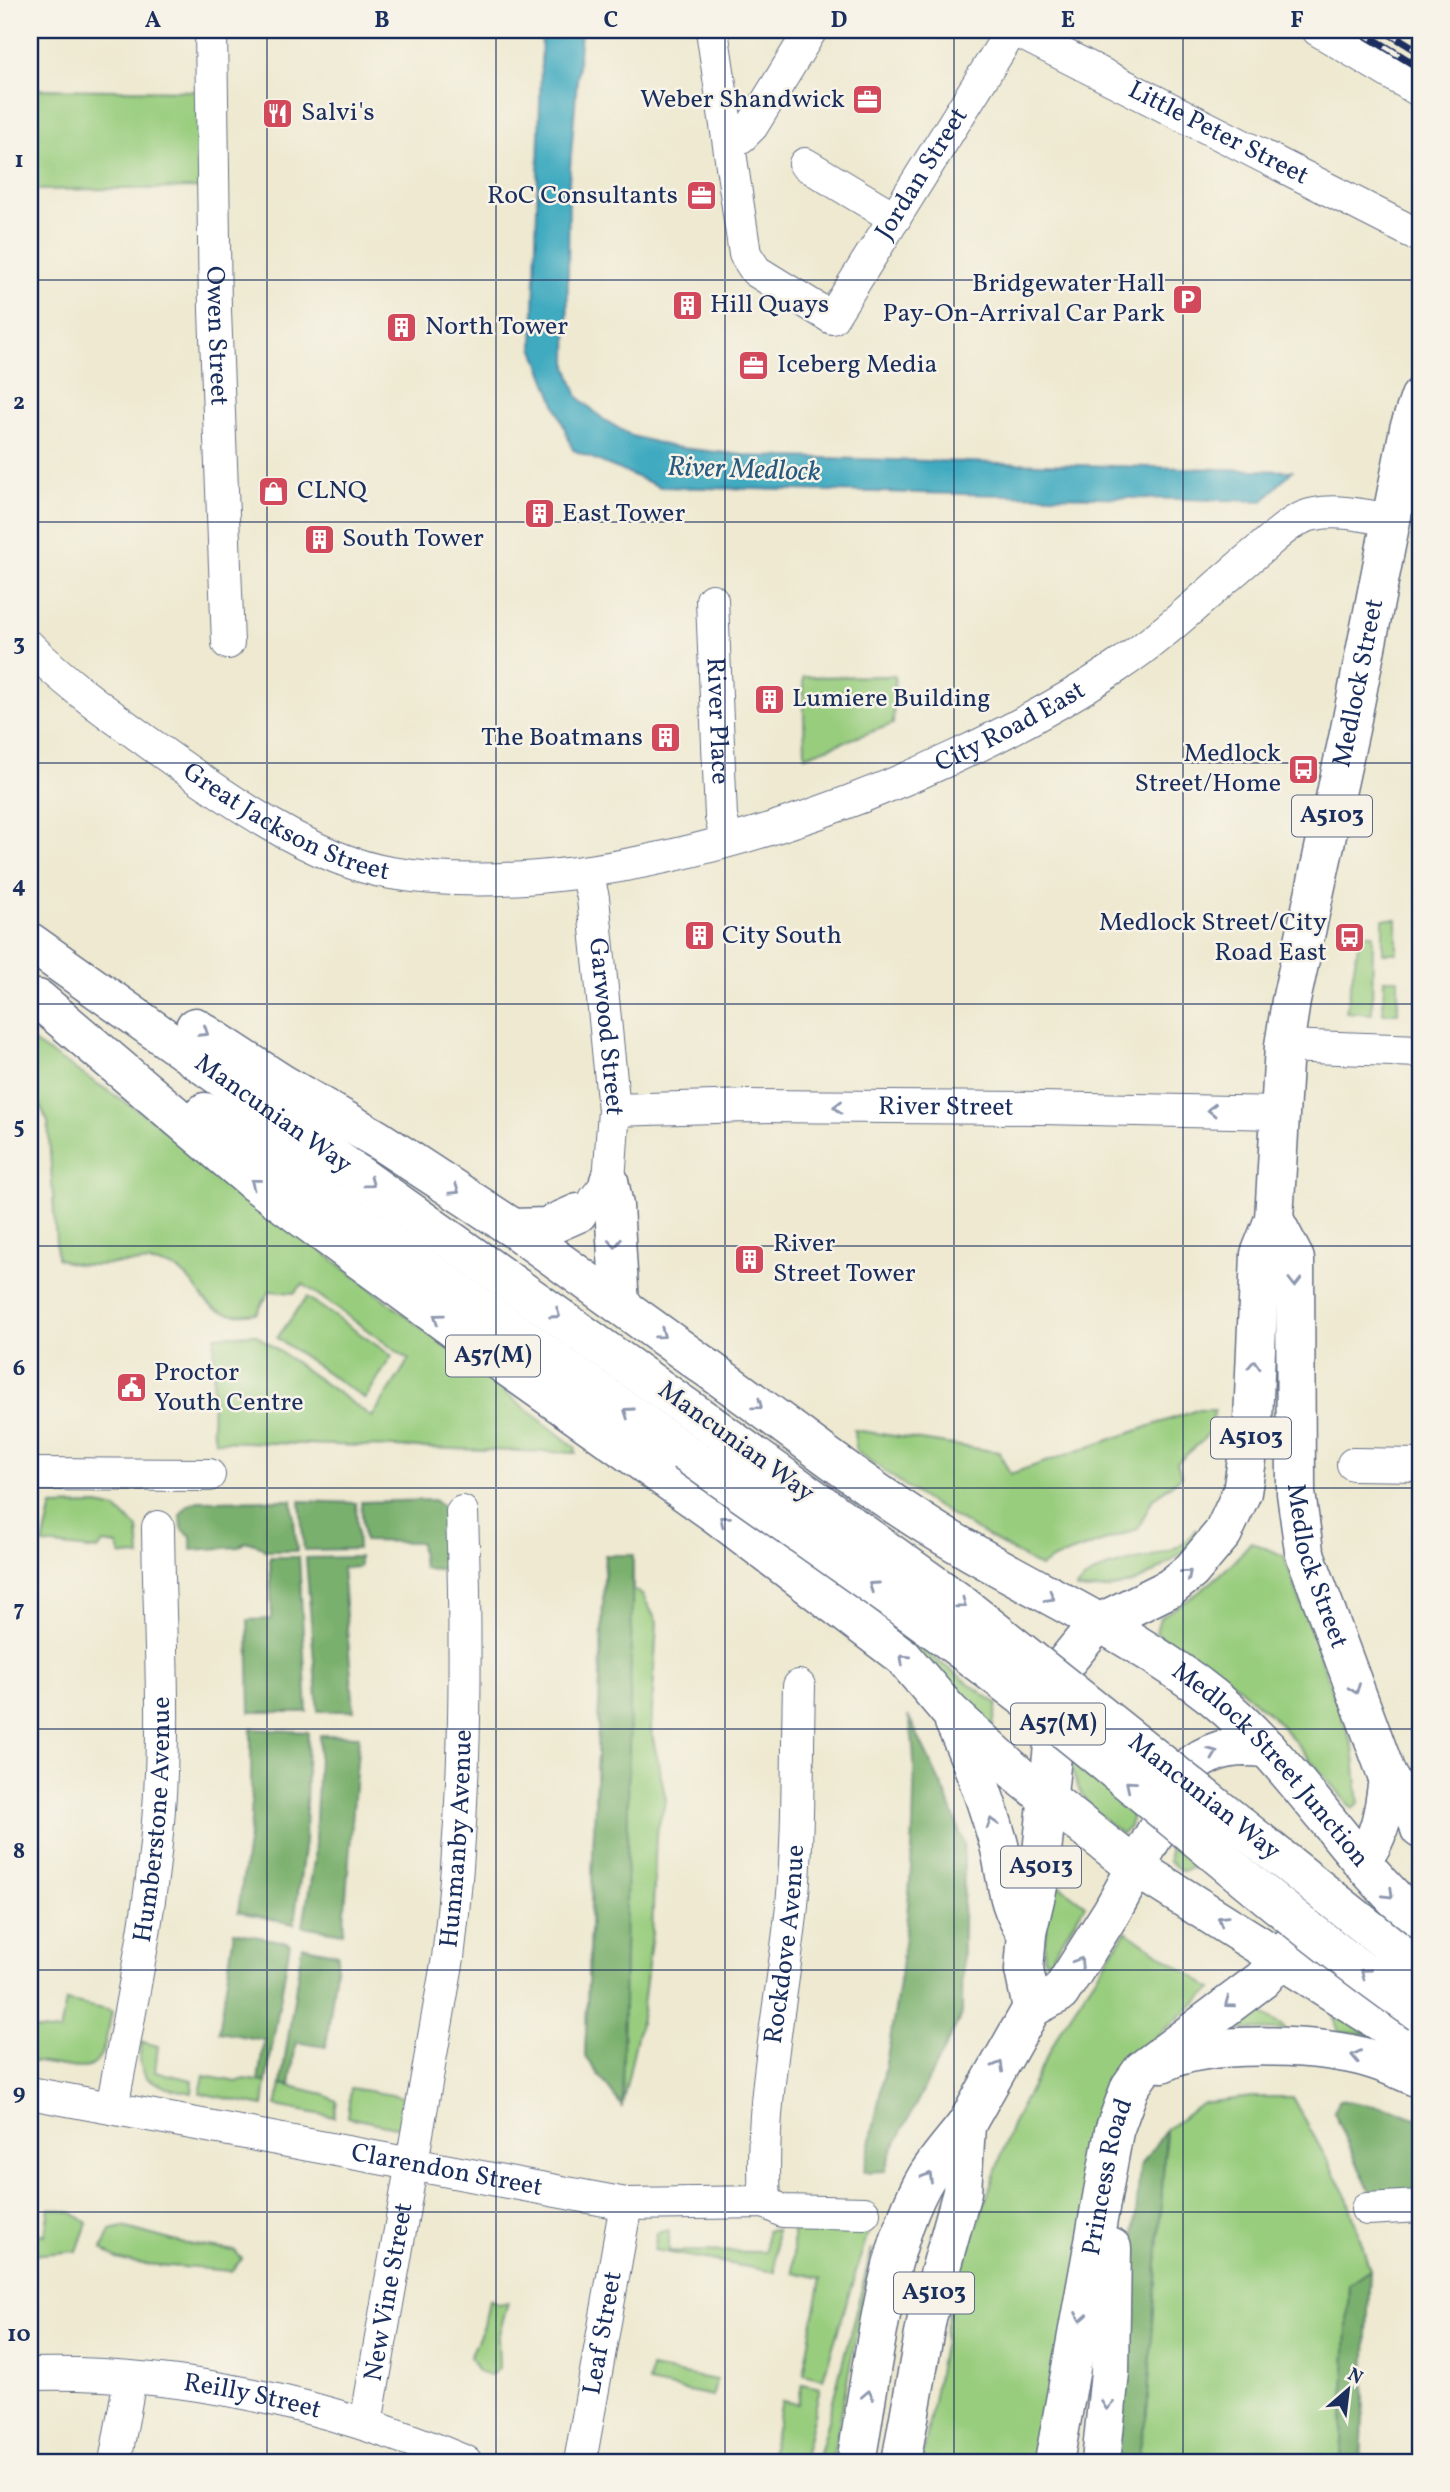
<svg xmlns="http://www.w3.org/2000/svg" width="1450" height="2492" viewBox="0 0 1450 2492" font-family="Vollkorn,serif">
<rect width="100%" height="100%" fill="#f7f3e8"/>
<filter id="ink" filterUnits="userSpaceOnUse"><feTurbulence type="fractalNoise" baseFrequency=".0143" numOctaves="2"/><feDisplacementMap in="SourceGraphic" scale="14" xChannelSelector="R" yChannelSelector="G"/><feConvolveMatrix kernelMatrix="1 2 1 2 8 2 1 2 1" color-interpolation-filters="sRGB"/></filter>
<filter id="wash" filterUnits="userSpaceOnUse"><feTurbulence type="fractalNoise" baseFrequency=".00686" numOctaves="4" result="noise"/><feDisplacementMap in="SourceGraphic" scale="28" xChannelSelector="R" yChannelSelector="G"/><feGaussianBlur stdDeviation="1.57" result="paint"/><feColorMatrix in="noise" values="0 0 0 0 0 0 0 0 0 0 0 0 0 0 0 0 0 1.4 0 .05"/><feComposite in="paint" operator="in"/></filter>
<g filter="url(#wash)">
<rect width="100%" height="100%" fill="#eee9d0"/>
<g fill="#99cd7e" stroke="#5a7e6e" stroke-width="2">
<path d="M30,89L199,91L202,188L30,190Z"/>
<path d="M895,676L893,724L805,756L803,677Z"/>
<rect x="1383" y="919" width="14" height="34"/>
<path d="M1360,934H1373L1372,1014L1346,1012Z"/>
<path d="M1384,979H1398V1013H1383Z"/>
<path d="M30,1040L153,1120L575,1447L576,1453L216,1441L212,1428L215,1336L255,1334L372,1417L409,1360L303,1284L294,1293L270,1291L257,1313C195,1323 206,1280 171,1267C134,1254 91,1275 57,1258L48,1122L30,1085Z"/>
<path d="M307,1297L392,1356L365,1399L277,1338Z"/>
<path d="M1197,1410H1215L1209,1432L1202,1441L1177,1463L1182,1476L1152,1500L1138,1529L1056,1558L1040,1567L924,1499L856,1451L854,1430L999,1452L1010,1474Z"/>
<path d="M716,1499L997,1704L993,1726Z"/>
<path d="M98,1505L116,1509L138,1528L140,1557L121,1555L117,1545L103,1543L98,1550L43,1544L52,1506Z"/>
<path d="M1195,1530L1204,1533C1166,1569 1131,1595 1076,1589C1099,1553 1173,1568 1195,1530Z"/>
<path d="M1251,1542L1284,1556L1353,1748L1359,1804L1352,1809L1279,1723L1240,1688L1156,1633L1160,1617C1197,1596 1224,1575 1251,1542Z"/>
<path d="M605,1555H633V1589L643,1596L657,1622L651,1729L666,1800L656,1834L652,1933L642,2013L622,2106L585,2057Z"/>
<path d="M1071,1755L1132,1807L1130,1827L1122,1834C1094,1811 1072,1795 1071,1755Z"/>
<path d="M1174,1840L1237,1892L1195,1867L1182,1871L1169,1862V1849Z"/>
<path d="M1049,1878L1085,1905L1049,1961L1044,1959Z"/>
<path d="M1126,1931L1212,1989L1137,2053L1038,2462H922L952,2296L1012,2125L1061,2029Z"/>
<path d="M66,2001L112,2011C98,2082 97,2070 30,2061V2029L60,2032Z"/>
<path d="M1253,2008L1284,2027L1285,2030L1234,2029L1233,2026Z"/>
<path d="M1332,2013L1373,2035L1339,2032Z"/>
<path d="M142,2042L158,2046L155,2072L193,2080L192,2093L167,2088L146,2078L139,2061Z"/>
<path d="M204,2076L237,2082L244,2079L266,2082L263,2106L200,2093Z"/>
<path d="M281,2084L320,2093L337,2101L334,2117L276,2106Z"/>
<path d="M351,2088L410,2098L406,2123L395,2127L347,2117Z"/>
<path d="M1252,2097H1292L1346,2194L1370,2270L1349,2285L1341,2462H1137L1147,2412L1166,2130L1203,2103Z"/>
<path d="M49,2208L73,2213L87,2223L77,2251L30,2255V2232L45,2235Z"/>
<path d="M870,2226L823,2379L803,2374L821,2278L793,2272V2230Z"/>
<path d="M123,2227L181,2243L235,2251L242,2259L231,2271L133,2263L117,2259L102,2249L110,2230Z"/>
<path d="M669,2230V2251L766,2252L767,2231L776,2230L775,2272L654,2250L657,2233Z"/>
<path d="M872,2249L832,2462H817Z"/>
<path d="M489,2299L499,2304L508,2302L498,2337L499,2369L489,2376L478,2372L470,2357L484,2326Z"/>
<path d="M651,2368L716,2380L713,2396L648,2383Z"/>
<path d="M802,2384L820,2388L803,2462H769L782,2401L798,2404Z"/>
</g>
<g fill="#7ab06d" stroke="#4a7066" stroke-width="2">
<path d="M292,1500L297,1551H266L255,1543L245,1542L239,1547L191,1550V1536L181,1528L180,1515L188,1505L198,1501Z"/>
<path d="M434,1500L447,1510L451,1570L423,1568L420,1542L364,1541L361,1502Z"/>
<path d="M300,1501L356,1503L358,1549L304,1550Z"/>
<path d="M605,1555H633L622,2106L585,2057Z"/>
<path d="M270,1557H299L307,1712H250L248,1620L272,1619Z"/>
<path d="M359,1557V1567L342,1568L354,1711H318L306,1558Z"/>
<path d="M908,1715L947,1797L964,1844L962,2014L890,2155L885,2171L864,2172C889,2058 909,1944 913,1827C914,1791 917,1750 908,1715Z"/>
<path d="M251,1729L308,1732L305,1841L294,1924L238,1912L251,1821Z"/>
<path d="M320,1735L359,1736L343,1933L303,1926L314,1861Z"/>
<path d="M234,1932L290,1943L266,2082L258,2081L264,2040L219,2032Z"/>
<path d="M302,1946L338,1954L326,2047L296,2042L290,2086L281,2084Z"/>
<path d="M1339,2100L1392,2109L1420,2120V2192L1371,2194L1334,2112Z"/>
<path d="M1166,2130L1147,2412L1137,2462H1111L1124,2361L1140,2166Z"/>
<path d="M1370,2270L1361,2462H1341L1349,2284Z"/>
</g>
<path fill="#40aac0" stroke="#2e6c8f" stroke-width="2" d="M542,30H581L569,181L567,366L578,397L603,419L632,436L673,447L752,456L1292,471L1263,501L660,487L573,450L533,347Z"/>
</g>
<g filter="url(#ink)">
<g fill="none" stroke-linecap="round" stroke-linejoin="round">
<defs>
<g id="minor">
<path id="s1" d="M211,30L215,311L228,643"/>
<path id="s2" d="M712,30L745,254L756,271L832,318L1012,30"/>
<path id="s3" d="M1015,30L1420,236"/>
<path d="M1318,30L1420,91"/>
<path d="M729,140L741,137L752,126L811,30"/>
<path d="M805,164L895,218"/>
<path id="s4" d="M712,600L721,817L727,841"/>
<path id="s5" d="M30,647C65,683 108,713 149,743C215,790 310,860 391,873C613,909 931,790 1115,668C1167,634 1210,590 1258,551C1275,537 1292,518 1315,514C1340,509 1366,516 1391,520"/>
<path id="s6" d="M587,872L593,898L614,1110L609,1181L595,1199"/>
<path d="M1284,1046L1420,1051"/>
<path id="s7" d="M614,1110L748,1106L1041,1108L1280,1113"/>
<path d="M1353,1464L1420,1465"/>
<path d="M30,1474L209,1475"/>
<path id="s8" d="M30,2093L626,2204L765,2202L783,2211L864,2213"/>
<path id="s9" d="M112,2108C130,2009 152,1909 159,1809C166,1716 159,1621 158,1527"/>
<path id="s10" d="M765,2202C759,2099 782,2006 792,1905C799,1832 797,1759 799,1686"/>
<path d="M1367,2209L1420,2206"/>
<path id="s11" d="M30,2374C179,2370 329,2404 466,2462"/>
<path id="s12" d="M366,2423L448,1958C466,1811 467,1661 462,1512"/>
<path d="M115,2462L130,2379"/>
<path id="s13" d="M580,2462L626,2204"/>
</g>
<g id="primary">
<path id="s14" d="M1274,1219L1295,1259L1296,1493L1304,1551L1388,1778C1384,1809 1381,1837 1361,1861"/>
<path id="s15" d="M1097,1624L1170,1588L1191,1571L1223,1533L1242,1492L1253,1421L1260,1254L1274,1219L1284,1046L1291,1001L1350,729L1409,429L1420,397"/>
<path d="M1388,1778L1417,1818L1420,1829"/>
</g>
<g id="trunk">
<path d="M609,1181L614,1206L620,1305"/>
<path id="s16" d="M703,1365C779,1419 853,1479 931,1528C1023,1586 1128,1629 1213,1697C1293,1762 1344,1854 1420,1923"/>
<path d="M948,1710L1022,1778L1135,1867L1420,2047"/>
<path d="M954,1722C972,1760 986,1800 998,1841C1007,1873 1005,1906 1027,1933"/>
<path d="M1032,2008L1060,1993L1112,1911L1193,1764C1217,1747 1237,1745 1267,1748"/>
<path d="M1162,2063C1206,2039 1311,2045 1360,2056C1381,2061 1401,2070 1420,2079"/>
<path d="M856,2462C871,2380 884,2246 927,2176C938,2158 953,2142 966,2125"/>
<path d="M901,2462L927,2318L962,2192L966,2125L1032,2008L1024,1970L1027,1933L1039,1882L1061,1668L1097,1624"/>
<path id="s17" d="M1054,2462L1114,2131L1130,2087L1142,2070L1263,1979L1327,1902"/>
<path d="M1101,2462L1110,2372L1112,2248"/>
</g>
<g id="motorway">
<path id="s18" d="M30,942L707,1422"/>
<path d="M38,999L255,1183L461,1334L714,1513L903,1657L948,1710"/>
<path d="M195,1027L281,1083L377,1139L513,1228L703,1365"/>
<path d="M205,1112L684,1452"/>
<path d="M513,1228L546,1227L578,1213"/>
</g>
</defs>
<use href="#minor" stroke="#657086" stroke-width="34"/>
<use href="#primary" stroke="#657086" stroke-width="41"/>
<use href="#trunk" stroke="#657086" stroke-width="41"/>
<use href="#motorway" stroke="#657086" stroke-width="41"/>
<use href="#minor" stroke="#fff" stroke-width="32"/>
<use href="#primary" stroke="#fff" stroke-width="38"/>
<use href="#trunk" stroke="#fff" stroke-width="38"/>
<use href="#motorway" stroke="#fff" stroke-width="38"/>
<defs>
<g id="rail">
<path d="M1358,30L1420,68"/>
<path d="M1384,30L1420,52"/>
</g>
</defs>
<use href="#rail" stroke="#1b2f5e" stroke-width="8"/>
<use href="#rail" stroke="#f7f3e8" stroke-width="5" stroke-dasharray="16" stroke-linecap="butt"/>
<defs>
<g id="motorway-bridge">
<path id="s19" d="M707,1422L960,1603L1420,1969"/>
<path d="M684,1452C810,1541 939,1629 1060,1726C1180,1822 1294,1925 1420,2013"/>
</g>
</defs>
<use href="#motorway-bridge" stroke="#657086" stroke-width="41" stroke-linecap="butt"/>
<use href="#motorway-bridge" stroke="#fff" stroke-width="38"/>
</g>
<defs><path id="oneway-chevron" d="M-2-3.5L2.5 0L-2 3.5" fill="none" stroke-width="1.6" stroke-linecap="round" stroke-linejoin="round" transform="scale(1.75)"/></defs>
<g stroke="#8d97ae">
<use href="#oneway-chevron" transform="translate(204 1032) rotate(33)"/>
<use href="#oneway-chevron" transform="translate(838 1107) rotate(-179)"/>
<use href="#oneway-chevron" transform="translate(1212 1110) rotate(-179)"/>
<use href="#oneway-chevron" transform="translate(255 1183) rotate(-142)"/>
<use href="#oneway-chevron" transform="translate(370 1183) rotate(36)"/>
<use href="#oneway-chevron" transform="translate(455 1190) rotate(33)"/>
<use href="#oneway-chevron" transform="translate(615 1243) rotate(87)"/>
<use href="#oneway-chevron" transform="translate(1295 1282) rotate(90)"/>
<use href="#oneway-chevron" transform="translate(556 1314) rotate(35)"/>
<use href="#oneway-chevron" transform="translate(438 1318) rotate(-144)"/>
<use href="#oneway-chevron" transform="translate(661 1334) rotate(36)"/>
<use href="#oneway-chevron" transform="translate(1254 1365) rotate(-87)"/>
<use href="#oneway-chevron" transform="translate(758 1405) rotate(36)"/>
<use href="#oneway-chevron" transform="translate(628 1412) rotate(-145)"/>
<use href="#oneway-chevron" transform="translate(724 1520) rotate(-142)"/>
<use href="#oneway-chevron" transform="translate(1187 1574) rotate(-41)"/>
<use href="#oneway-chevron" transform="translate(873 1586) rotate(-145)"/>
<use href="#oneway-chevron" transform="translate(1050 1597) rotate(29)"/>
<use href="#oneway-chevron" transform="translate(962 1604) rotate(37)"/>
<use href="#oneway-chevron" transform="translate(904 1659) rotate(-137)"/>
<use href="#oneway-chevron" transform="translate(1355 1689) rotate(70)"/>
<use href="#oneway-chevron" transform="translate(1213 1753) rotate(-21)"/>
<use href="#oneway-chevron" transform="translate(1130 1785) rotate(-140)"/>
<use href="#oneway-chevron" transform="translate(992 1823) rotate(-107)"/>
<use href="#oneway-chevron" transform="translate(1389 1894) rotate(44)"/>
<use href="#oneway-chevron" transform="translate(1222 1920) rotate(-149)"/>
<use href="#oneway-chevron" transform="translate(1079 1962) rotate(-58)"/>
<use href="#oneway-chevron" transform="translate(1365 1973) rotate(-143)"/>
<use href="#oneway-chevron" transform="translate(1229 2003) rotate(143)"/>
<use href="#oneway-chevron" transform="translate(1356 2056) rotate(-168)"/>
<use href="#oneway-chevron" transform="translate(999 2066) rotate(-61)"/>
<use href="#oneway-chevron" transform="translate(928 2177) rotate(-59)"/>
<use href="#oneway-chevron" transform="translate(1081 2317) rotate(100)"/>
<use href="#oneway-chevron" transform="translate(868 2395) rotate(-79)"/>
<use href="#oneway-chevron" transform="translate(1107 2405) rotate(96)"/>
</g>
</g>
<path fill="none" stroke="#1b2f5e" stroke-width="2" stroke-opacity="0.55" d="M267,30V2462M496,30V2462M725,30V2462M954,30V2462M1183,30V2462M30,280H1420M30,522H1420M30,763H1420M30,1004H1420M30,1246H1420M30,1488H1420M30,1729H1420M30,1970H1420M30,2212H1420"/>
<defs>
<symbol id="office-square" viewBox="-11 -11 22 22"><rect x="-9" y="-9" width="18" height="18" rx="4" fill="#d1495b" stroke="#f7f3e8"/><path d="M-6-3h4V-5.5h4V-3h4V5H-6ZM-1-4.5V-3h2v-1.5ZM-6 0V1H6V0Z" fill="#fff"/></symbol>
<symbol id="restaurant-square" viewBox="-11 -11 22 22"><rect x="-9" y="-9" width="18" height="18" rx="4" fill="#d1495b" stroke="#f7f3e8"/><path d="M-5-6h1v4h1v-4h1v4h1v-4h1v5L-1.5 .5V6h-2V.5L-5-1ZM5-6V6H3V1.5H1.5Q1.5-4 5-6Z" fill="#fff"/></symbol>
<symbol id="parking-square" viewBox="-11 -11 22 22"><rect x="-9" y="-9" width="18" height="18" rx="4" fill="#d1495b" stroke="#f7f3e8"/><path d="M-3.5-5.5H1a3.5 3.5 0 0 1 0 7H-1V5.5H-3.5ZM-1-3.4V-.6H.8a1.4 1.4 0 0 0 0-2.8Z" fill="#fff"/></symbol>
<symbol id="building-square" viewBox="-11 -11 22 22"><rect x="-9" y="-9" width="18" height="18" rx="4" fill="#d1495b" stroke="#f7f3e8"/><path d="M-4-6H4V6H1V3H-1V6H-4ZM-2.5-4.3h1.7v1.8h-1.7ZM.8-4.3h1.7v1.8H.8ZM-2.5-1h1.7V.8h-1.7ZM.8-1h1.7V.8H.8Z" fill="#fff"/></symbol>
<symbol id="shop-square" viewBox="-11 -11 22 22"><rect x="-9" y="-9" width="18" height="18" rx="4" fill="#d1495b" stroke="#f7f3e8"/><path d="M-5-2.5h2.3a2.7 3.5 0 0 1 5.4 0H5L5.5 6h-11ZM-1.5-2.5h3a1.5 2.3 0 0 0-3 0Z" fill="#fff"/></symbol>
<symbol id="bus-square" viewBox="-11 -11 22 22"><rect x="-9" y="-9" width="18" height="18" rx="4" fill="#d1495b" stroke="#f7f3e8"/><path d="M-5-6H5V4H4V6H2V4H-2V6H-4V4H-5ZM-3.5-4V0h7V-4ZM-3.5 1.2v1.5H-2V1.2ZM2 1.2v1.5H3.5V1.2Z" fill="#fff"/></symbol>
<symbol id="civic-square" viewBox="-11 -11 22 22"><rect x="-9" y="-9" width="18" height="18" rx="4" fill="#d1495b" stroke="#f7f3e8"/><path d="M-.6-6.5H3V-4.5H.6V-3L4-1V1h2V6H-6V1h2V-1L-.6-3ZM-1.2 2.5V6h2.4V2.5Z" fill="#fff"/></symbol>
</defs>
<g fill-rule="evenodd">
<use href="#office-square" x="850" y="82" width="35" height="35"/>
<use href="#restaurant-square" x="260" y="96" width="35" height="35"/>
<use href="#office-square" x="684" y="178" width="35" height="35"/>
<use href="#parking-square" x="1170" y="282" width="35" height="35"/>
<use href="#building-square" x="670" y="288" width="35" height="35"/>
<use href="#building-square" x="384" y="310" width="35" height="35"/>
<use href="#office-square" x="736" y="348" width="35" height="35"/>
<use href="#shop-square" x="256" y="474" width="35" height="35"/>
<use href="#building-square" x="522" y="496" width="35" height="35"/>
<use href="#building-square" x="302" y="522" width="35" height="35"/>
<use href="#building-square" x="752" y="682" width="35" height="35"/>
<use href="#building-square" x="648" y="720" width="35" height="35"/>
<use href="#bus-square" x="1286" y="752" width="35" height="35"/>
<use href="#building-square" x="682" y="918" width="35" height="35"/>
<use href="#bus-square" x="1332" y="920" width="35" height="35"/>
<use href="#building-square" x="732" y="1242" width="35" height="35"/>
<use href="#civic-square" x="114" y="1370" width="35" height="35"/>
</g>
<g text-anchor="middle" dominant-baseline="central" stroke-width="5" stroke-linejoin="round" paint-order="stroke">
<g fill="#f7f3e8" stroke="#5d6a87" stroke-width="2">
<rect x="1292" y="795.5" width="80" height="41" rx="5"/>
<rect x="446" y="1335.5" width="94" height="41" rx="5"/>
<rect x="1211" y="1417.5" width="80" height="41" rx="5"/>
<rect x="1011" y="1703.5" width="94" height="41" rx="5"/>
<rect x="1001" y="1846.5" width="80" height="41" rx="5"/>
<rect x="894" y="2272.5" width="80" height="41" rx="5"/>
</g>
<g font-size="24" font-weight="bold" fill="#1b2f5e">
<text x="1332" y="816">A5103</text>
<text x="493" y="1356">A57(M)</text>
<text x="1251" y="1438">A5103</text>
<text x="1058" y="1724">A57(M)</text>
<text x="1041" y="1867">A5013</text>
<text x="934" y="2293">A5103</text>
</g>
<g font-size="26" fill="#1b2f5e" stroke="#f7f3e8" text-anchor="start">
<text x="845" y="100" text-anchor="end">Weber Shandwick</text>
<text x="301" y="113">Salvi's</text>
<text x="678" y="196" text-anchor="end">RoC Consultants</text>
<text x="1165" y="284" text-anchor="end">Bridgewater Hall<tspan x="1165" dy="30">Pay-On-Arrival Car Park</tspan></text>
<text x="710" y="305">Hill Quays</text>
<text x="425" y="327">North Tower</text>
<text x="777" y="365">Iceberg Media</text>
<text x="297" y="491">CLNQ</text>
<text x="562" y="514">East Tower</text>
<text x="342" y="539">South Tower</text>
<text x="792" y="699">Lumiere Building</text>
<text x="643" y="738" text-anchor="end">The Boatmans</text>
<text x="1281" y="754" text-anchor="end">Medlock<tspan x="1281" dy="30">Street/Home</tspan></text>
<text x="1327" y="923" text-anchor="end">Medlock Street/City<tspan x="1327" dy="30">Road East</tspan></text>
<text x="722" y="936">City South</text>
<text x="773" y="1244">River<tspan x="773" dy="30">Street Tower</tspan></text>
<text x="154" y="1373">Proctor<tspan x="154" dy="30">Youth Centre</tspan></text>
</g>
<g font-size="26" fill="#1b2f5e" stroke="#f7f3e8">
<text stroke="none"><textPath href="#s3" startOffset="228">Little Peter Street</textPath></text>
<text stroke="none"><textPath href="#s2" startOffset="506">Jordan Street</textPath></text>
<text stroke="none"><textPath href="#s1" startOffset="306">Owen Street</textPath></text>
<text stroke="none"><textPath href="#s15" startOffset="1024">Medlock Street</textPath></text>
<text stroke="none"><textPath href="#s4" startOffset="121">River Place</textPath></text>
<text stroke="none"><textPath href="#s5" startOffset="1076">City Road East</textPath></text>
<text stroke="none"><textPath href="#s5" startOffset="313">Great Jackson Street</textPath></text>
<text stroke="none"><textPath href="#s6" startOffset="156">Garwood Street</textPath></text>
<text stroke="none"><textPath href="#s7" startOffset="332">River Street</textPath></text>
<text stroke="none"><textPath href="#s18" startOffset="298">Mancunian Way</textPath></text>
<text transform="translate(736 1442) rotate(36)">Mancunian Way</text>
<text stroke="none"><textPath href="#s14" startOffset="355">Medlock Street</textPath></text>
<text stroke="none"><textPath href="#s16" startOffset="698">Medlock Street Junction</textPath></text>
<text stroke="none"><textPath href="#s19" startOffset="623">Mancunian Way</textPath></text>
<text stroke="none"><textPath href="#s9" startOffset="292">Humberstone Avenue</textPath></text>
<text stroke="none"><textPath href="#s12" startOffset="592">Hunmanby Avenue</textPath></text>
<text stroke="none"><textPath href="#s10" startOffset="259">Rockdove Avenue</textPath></text>
<text stroke="none"><textPath href="#s8" startOffset="424">Clarendon Street</textPath></text>
<text stroke="none"><textPath href="#s17" startOffset="290">Princess Road</textPath></text>
<text stroke="none"><textPath href="#s12" startOffset="133">New Vine Street</textPath></text>
<text stroke="none"><textPath href="#s13" startOffset="131">Leaf Street</textPath></text>
<text stroke="none"><textPath href="#s11" startOffset="224">Reilly Street</textPath></text>
</g>
<g font-size="28" font-style="italic" fill="#285a80" stroke="#f7f3e8">
<text transform="translate(744 470) rotate(2)">River Medlock</text>
</g>
</g>
<rect width="1450" height="2492" fill="none" stroke="#f7f3e8" stroke-width="77"/>
<g transform="translate(1348 2390) rotate(28)" stroke="#f7f3e8" stroke-width="5" paint-order="stroke">
<path d="M0-5L12 26L0 18L-12 26Z" fill="#1b2f5e"/>
<text y="-10" font-size="19" font-weight="bold" text-anchor="middle" fill="#1b2f5e">N</text>
</g>
<rect x="38" y="38" width="1374" height="2416" fill="none" stroke="#1b2f5e" stroke-width="2.5"/>
<g font-size="23" text-anchor="middle" font-weight="bold" fill="#1b2f5e">
<text x="153" y="27">A</text>
<text x="382" y="27">B</text>
<text x="611" y="27">C</text>
<text x="839" y="27">D</text>
<text x="1068" y="27">E</text>
<text x="1297" y="27">F</text>
<text x="19" y="167">1</text>
<text x="19" y="409">2</text>
<text x="19" y="650">3</text>
<text x="19" y="892">4</text>
<text x="19" y="1133">5</text>
<text x="19" y="1375">6</text>
<text x="19" y="1616">7</text>
<text x="19" y="1858">8</text>
<text x="19" y="2099">9</text>
<text x="19" y="2341">10</text>
</g>
</svg>
